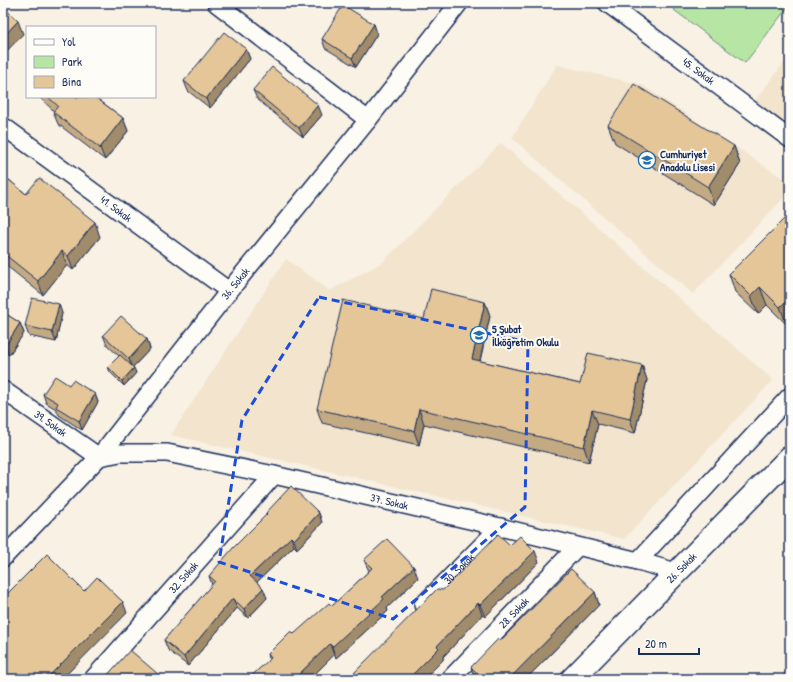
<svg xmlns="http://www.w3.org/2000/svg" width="793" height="682" viewBox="0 0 793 682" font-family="'Patrick Hand',sans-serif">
<rect width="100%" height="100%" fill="#f8f1e4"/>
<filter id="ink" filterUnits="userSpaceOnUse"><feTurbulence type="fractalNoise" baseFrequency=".025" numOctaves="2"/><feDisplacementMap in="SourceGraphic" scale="8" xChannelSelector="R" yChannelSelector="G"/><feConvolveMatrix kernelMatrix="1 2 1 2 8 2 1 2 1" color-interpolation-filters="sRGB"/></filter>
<g filter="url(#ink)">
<g fill="#f2e4cd">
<path d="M790,55V128L754,102Z"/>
<path d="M557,65L642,85L790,183V191L693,294L512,138Z"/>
<path d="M501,143L773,380L624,539L171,435L286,259L330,291L383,262Z"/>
</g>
<path fill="#b7e5a4" stroke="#698a81" d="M680,3H790V4L745,63L674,10Z"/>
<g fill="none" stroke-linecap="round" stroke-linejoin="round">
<defs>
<g id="street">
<path d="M216,3L368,120"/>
<path id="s1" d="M607,3L790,139"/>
<path id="s2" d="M3,126L229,291"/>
<path id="s3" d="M3,390L99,457L120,453H167L274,475L500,527L638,561L676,572"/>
<path id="s4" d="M3,558L99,457L229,291L368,120L459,3"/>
<path d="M638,561L790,396"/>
<path id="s5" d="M423,605L500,527"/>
<path id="s6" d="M93,679L274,475"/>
<path id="s7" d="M450,679L577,547"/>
</g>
<g id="secondary">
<path id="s8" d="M572,679L790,457"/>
</g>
</defs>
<use href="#street" stroke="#1b2f5e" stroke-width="20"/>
<use href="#secondary" stroke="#1b2f5e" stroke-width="25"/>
<use href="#street" stroke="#fdfcf7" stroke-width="17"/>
<use href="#secondary" stroke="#fdfcf7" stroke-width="22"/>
<defs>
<path id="rail" d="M783,679L790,671"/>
</defs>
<use href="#rail" stroke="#1b2f5e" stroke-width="4.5"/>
<use href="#rail" stroke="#fdfcf7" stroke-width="3" stroke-dasharray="9" stroke-linecap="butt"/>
</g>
<g fill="#c4aa83" stroke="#1b2f5e">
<path d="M374,24L377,34L356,67L325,48L322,39Z"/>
<path d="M246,49L250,59L210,108L188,91L184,81Z"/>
<path d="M253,90L322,115L303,137L257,99Z"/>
<path d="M39,97H95L123,118L128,131L105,160L58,124L53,112L54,111Z"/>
<path d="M608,125L734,146L740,164L714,205L615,143Z"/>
<path d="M3,175L26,194L100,237L73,270L67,265L43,295L3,263Z"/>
<path d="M790,213L787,325L767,305L758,314L735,292L729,274Z"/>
<path d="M485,302L490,316L480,361L580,384L642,365L647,380L635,433L598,424L589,462L424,424L419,445L322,423L317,409L424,319Z"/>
<path d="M3,312L20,323L24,333L9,355L3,351Z"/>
<path d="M62,313L56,342L29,336L25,326Z"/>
<path d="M103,335L147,339L150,349L133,367L136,373L124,386L110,372L108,367L119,356L107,345Z"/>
<path d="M69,385L95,394L98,402L82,430L59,415L56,409L46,403L43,394Z"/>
<path d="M266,513H319L322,523L297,549L294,546L257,582L267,598L248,618L237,608L188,666L168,650L164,640L212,585L209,576L266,515Z"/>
<path d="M510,545L539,562L485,617L482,615L443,657V660L424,679H342L353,674L443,590Z"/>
<path d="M364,560L418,578L387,608L388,611L336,658L334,655L269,659L268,654L332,606L369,571Z"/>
<path d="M595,592L599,605L526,679H475L471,667Z"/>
</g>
<g fill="#a08b6a" stroke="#1b2f5e">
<path d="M18,21L23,34L3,55V37Z"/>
<path d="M374,24L377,34L356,67L352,58Z"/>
<path d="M246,49L250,59L210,108L206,99Z"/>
<path d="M318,105L322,115L303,137L299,128Z"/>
<path d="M123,118L128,131L105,160L100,148Z"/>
<path d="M734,146L740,164L714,205L708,187Z"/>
<path d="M95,222L100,237L73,270L68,256Z"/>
<path d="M62,251L67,265L43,295L38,281Z"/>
<path d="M760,287L767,305L758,314L751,296Z"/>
<path d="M790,297V321L787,325L780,307Z"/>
<path d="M485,302L490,316L477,373L472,359Z"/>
<path d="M59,304L62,313L56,342L52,332Z"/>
<path d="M20,323L24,333L9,355L6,345Z"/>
<path d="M147,339L150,349L132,368L129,359Z"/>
<path d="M642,365L647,380L635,433L630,419Z"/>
<path d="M134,368L136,373L124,386L122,381Z"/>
<path d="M95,394L98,402L82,430L79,421Z"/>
<path d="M419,409L424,424L419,445L414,431Z"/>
<path d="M592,410L598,424L589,462L584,447Z"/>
<path d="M319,513L322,523L297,549L294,540Z"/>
<path d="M291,537L294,546L253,586L250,576Z"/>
<path d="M535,551L539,562L485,617L480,605Z"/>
<path d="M414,567L418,578L387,608L388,611L336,658L332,647L382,597Z"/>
<path d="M263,588L267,598L248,618L244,609Z"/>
<path d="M595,592L599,605L526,679H509Z"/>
<path d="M233,598L237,608L188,666L184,657Z"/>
<path d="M123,602L127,613L62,679H46Z"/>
<path d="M478,603L482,615L443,657V660L424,679H408L437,646Z"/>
<path d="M330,644L334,655L310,679H294Z"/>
<path d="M159,675L160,679H155Z"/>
</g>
<g fill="#e4c698" stroke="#1b2f5e">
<path d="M343,5L374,24L352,58L322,39Z"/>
<path d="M3,7L18,21L3,37Z"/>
<path d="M224,32L246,49L206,99L184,81Z"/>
<path d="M272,67L318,105L299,128L253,90Z"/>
<path d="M634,84L734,146L708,187L608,125Z"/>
<path d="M48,97H95L123,118L100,148L53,112L58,106Z"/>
<path d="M3,175L26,194L39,178L95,222L68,256L62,251L38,281L3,253Z"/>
<path d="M790,213V297L780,307L760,287L751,296L729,274Z"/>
<path d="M431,289L485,302L472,359L580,384L588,353L642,365L630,419L592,410L584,447L419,409L414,431L317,409L343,300L424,319Z"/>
<path d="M32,298L59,304L52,332L25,326Z"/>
<path d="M3,312L20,323L6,345L3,343Z"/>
<path d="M121,316L147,339L129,359L103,335Z"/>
<path d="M120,355L134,368L122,381L108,367Z"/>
<path d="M55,376L69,385L73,380L95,394L79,421L56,407L58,403L43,394Z"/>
<path d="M291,486L319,513L294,540L291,537L250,576L263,588L244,609L233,598L184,657L164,640L215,581L209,576L233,548L267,514L266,513Z"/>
<path d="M498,534L510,545L520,536L535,551L480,605L478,603L437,646L439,648L408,679H342L344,677L353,674L437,589L443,590Z"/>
<path d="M387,539L414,567L382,597L384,599L332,647L330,644L294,679H248L271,658L268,654L291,631L294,634L329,603L332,606L372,568L364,560Z"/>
<path d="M47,554L84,591L97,577L123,602L46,679H3V598Z"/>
<path d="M571,569L595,592L509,679H483L471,667L498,639L500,641Z"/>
<path d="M130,650L159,675L155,679H104Z"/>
</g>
</g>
<path fill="none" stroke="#1d4ed8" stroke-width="3" stroke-dasharray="8 5" stroke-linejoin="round" d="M319,297L528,342L525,507L393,619L219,562L242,420Z"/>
<defs>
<symbol id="school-ring" viewBox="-11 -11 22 22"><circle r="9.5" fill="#fdfcf7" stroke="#1f6fb2" stroke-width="1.5"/><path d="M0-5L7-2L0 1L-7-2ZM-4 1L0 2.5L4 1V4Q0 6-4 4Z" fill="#1f6fb2"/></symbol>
</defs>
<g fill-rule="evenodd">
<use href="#school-ring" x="637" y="150" width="20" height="20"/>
<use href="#school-ring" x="469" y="325" width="20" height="20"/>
</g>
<g text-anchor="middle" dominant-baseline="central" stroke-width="4" stroke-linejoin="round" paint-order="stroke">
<g font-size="11" fill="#1b2f5e" stroke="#fdfcf7">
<text stroke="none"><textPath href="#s1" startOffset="114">45. Sokak</textPath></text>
<text stroke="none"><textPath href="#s2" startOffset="140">41. Sokak</textPath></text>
<text stroke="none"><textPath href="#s4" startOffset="360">36. Sokak</textPath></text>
<text stroke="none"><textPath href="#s3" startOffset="58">39. Sokak</textPath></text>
<text stroke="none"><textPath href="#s3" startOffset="413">37. Sokak</textPath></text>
<text stroke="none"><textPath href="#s8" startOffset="156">26. Sokak</textPath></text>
<text stroke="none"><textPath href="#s5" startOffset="51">30. Sokak</textPath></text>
<text stroke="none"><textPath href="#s6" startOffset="136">32. Sokak</textPath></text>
<text stroke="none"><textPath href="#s7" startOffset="92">28. Sokak</textPath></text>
</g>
<g font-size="11" font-weight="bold" fill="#1b2f5e" stroke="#fdfcf7" text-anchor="start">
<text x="660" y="154">Cumhuriyet<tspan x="660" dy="13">Anadolu Lisesi</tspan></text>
<text x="492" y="329">5 Şubat<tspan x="492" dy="13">İlköğretim Okulu</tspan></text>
</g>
</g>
<rect width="793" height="682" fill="none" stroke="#fdfcf7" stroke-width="16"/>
<rect x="8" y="8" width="777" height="666" fill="none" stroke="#1b2f5e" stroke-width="1.5" filter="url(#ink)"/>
<rect x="26" y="26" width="130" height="72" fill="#fdfcf7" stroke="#a3aaba"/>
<rect x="34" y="39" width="20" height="6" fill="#fdfcf7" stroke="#a3aaba"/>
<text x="62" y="46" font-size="12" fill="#1b2f5e">Yol</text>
<rect x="34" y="56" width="20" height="12" fill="#b7e5a4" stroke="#a3aaba"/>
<text x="62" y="66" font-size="12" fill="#1b2f5e">Park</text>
<rect x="34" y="76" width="20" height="12" fill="#e4c698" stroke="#a3aaba"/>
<text x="62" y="86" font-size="12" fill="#1b2f5e">Bina</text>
<path d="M639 648v6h60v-6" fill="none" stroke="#1b2f5e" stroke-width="2"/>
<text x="645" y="648" font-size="12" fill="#1b2f5e" stroke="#fdfcf7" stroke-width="3" paint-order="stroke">20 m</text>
</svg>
